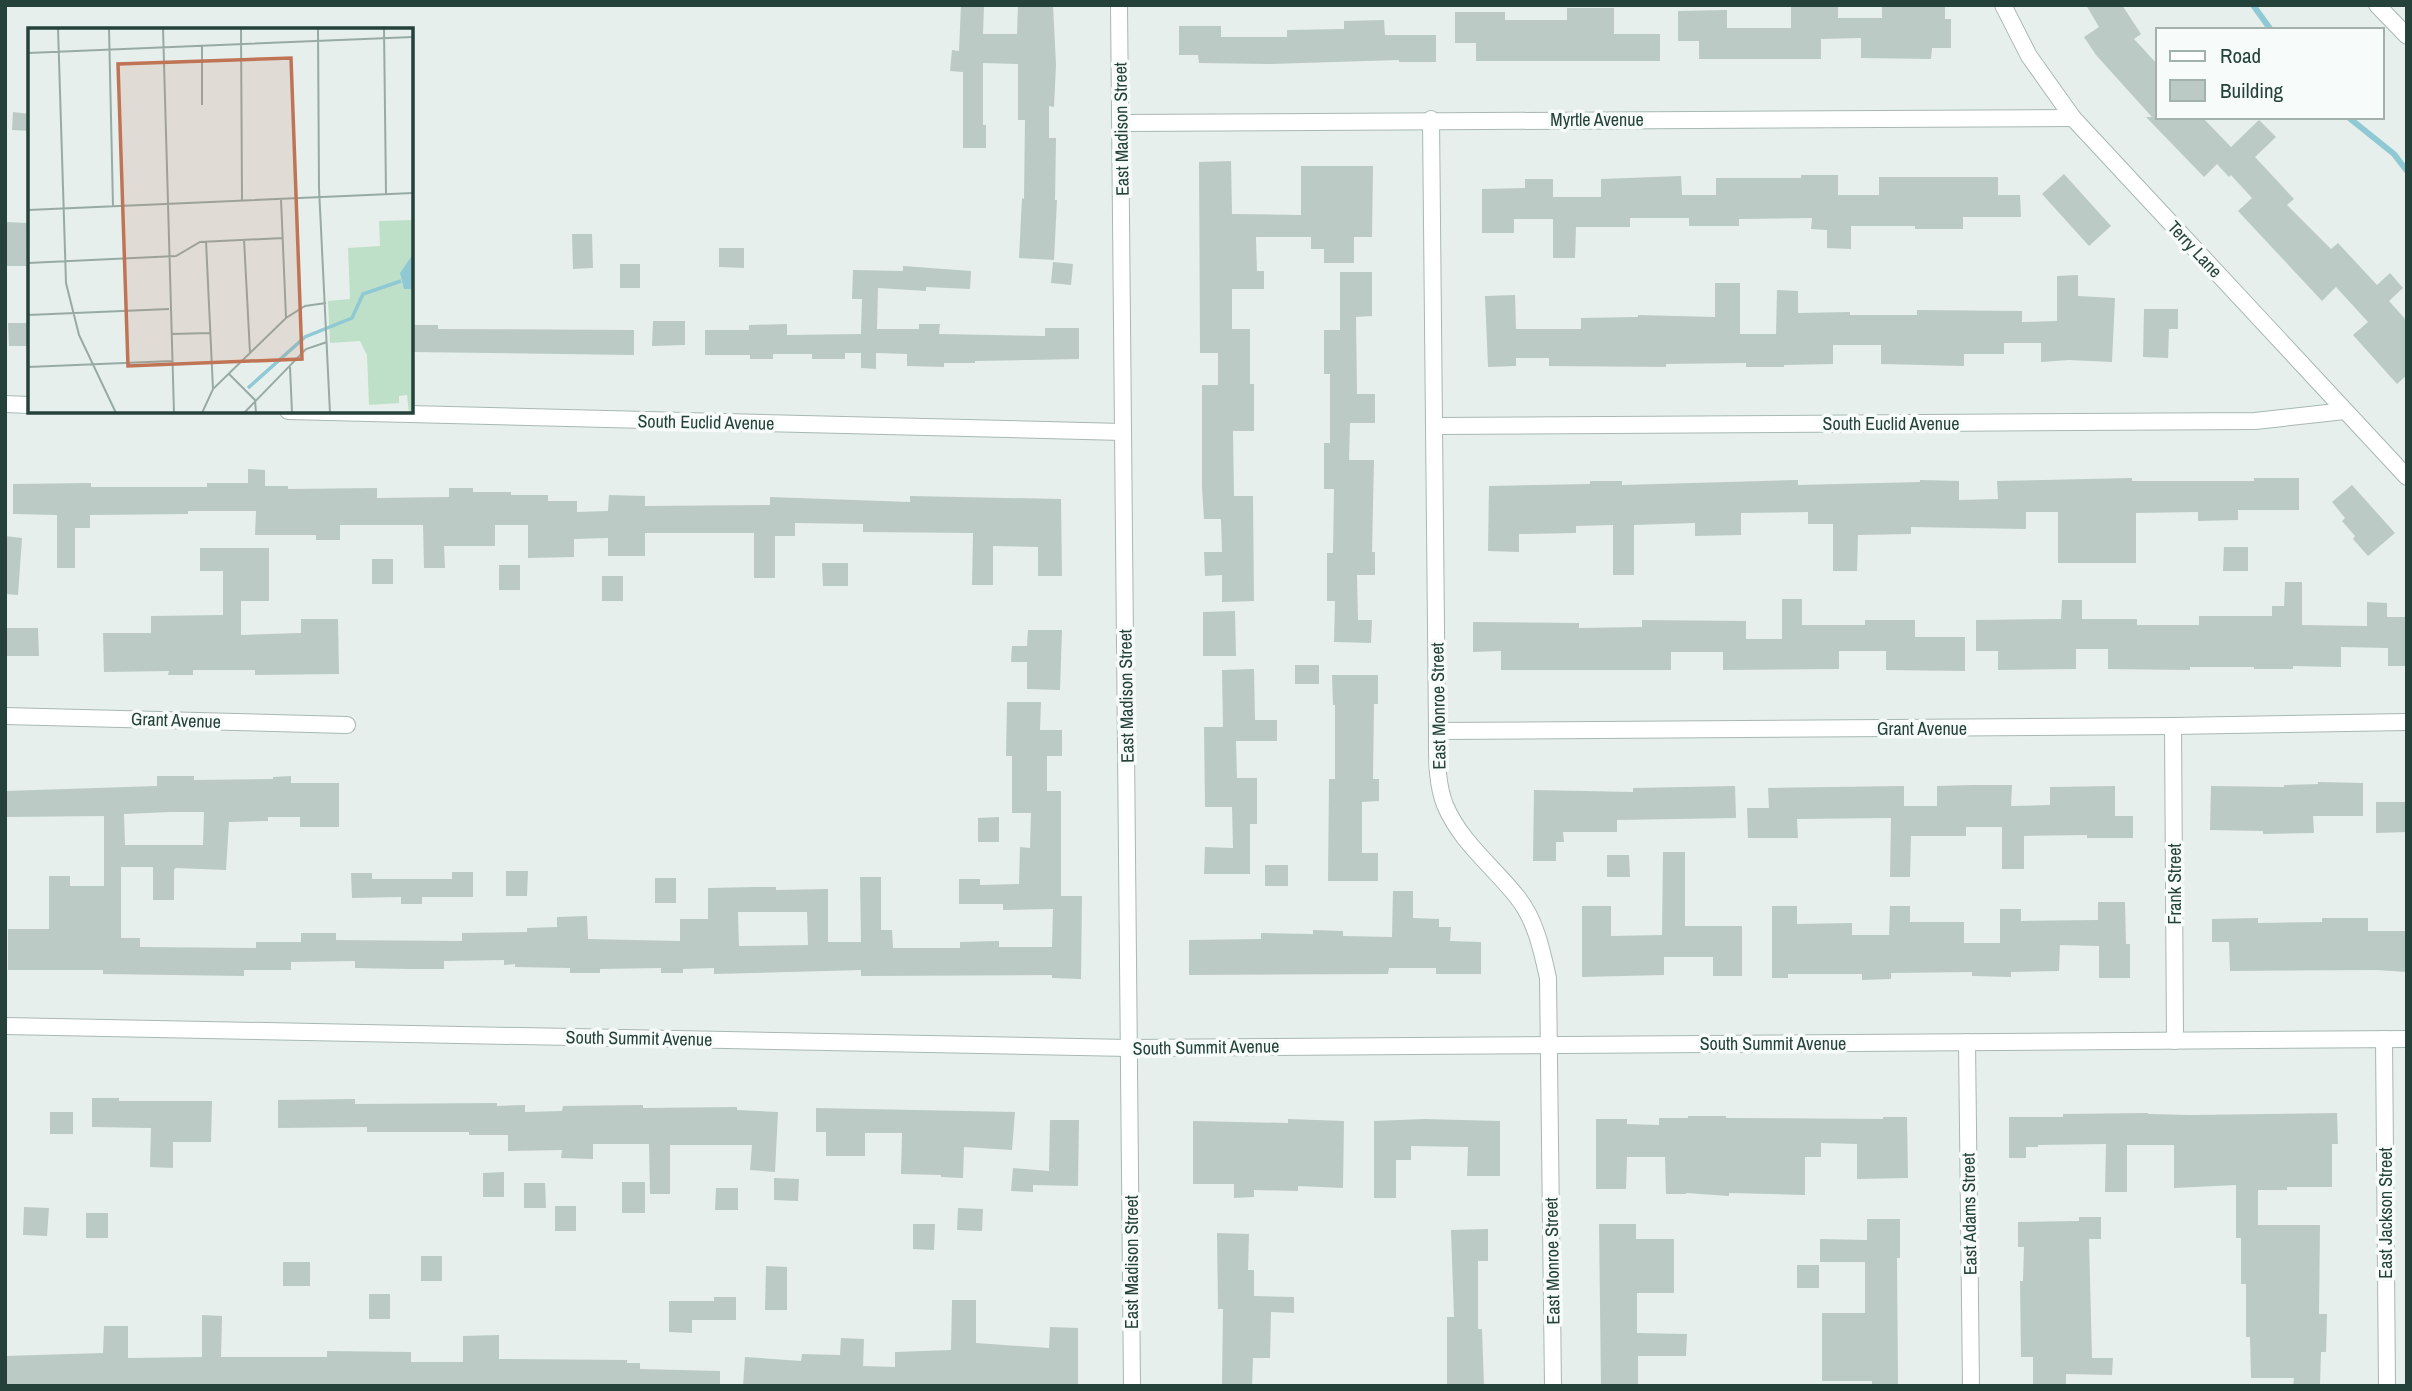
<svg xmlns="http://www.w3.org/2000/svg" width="2412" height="1391" viewBox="0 0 2412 1391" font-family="'Archivo Narrow',sans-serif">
<rect width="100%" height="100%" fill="#e6efeb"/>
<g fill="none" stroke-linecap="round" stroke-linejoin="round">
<g stroke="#8ec9d4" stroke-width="6">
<path d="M2253,5L2271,30"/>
<path d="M2348,117L2394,154L2407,171"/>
</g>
</g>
<g fill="#bbcac4" fill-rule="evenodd">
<path d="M961,5L984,6L983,34H1017L1018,5H1053L1056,65L1054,107L1049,106V138H1056L1055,200H1057L1054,260L1019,258L1022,198L1024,199L1025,120H1018V64L983,63V125H986V148H963V72L950,71L952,50L959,51Z"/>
<path d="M1838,5V18H1882V5H1945V19H1951V48H1932L1931,59L1861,58V38L1821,39V59H1699V41H1678V11L1727,10V28H1791V6Z"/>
<path d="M2086,5H2122L2141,34L2134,39L2158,65V117H2202L2231,147L2259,120L2276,137L2255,157L2294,199L2287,205L2331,249L2338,243L2377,285L2390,273L2403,288L2389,301L2407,321V375L2397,384L2353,335L2368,322L2336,287L2322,301L2238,211L2252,198L2231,175L2229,177L2217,164L2204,177L2146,117H2152L2096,55L2084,37L2099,27Z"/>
<path d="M1567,8H1614V34H1660V61H1476V43H1455V12H1505V20H1567Z"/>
<path d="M1384,20L1385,35H1436V62H1399V60L1269,64L1199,63L1198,55H1179V26H1221V37H1287V30L1344,29V21Z"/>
<path d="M13,112L30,114V131L12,130Z"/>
<path d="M1231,161L1232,214L1301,215V166H1373L1372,237H1354V263H1324V249H1311V237H1256L1257,271H1264V289H1232V329H1250V384H1254V431H1233L1234,496H1253L1254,601L1222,602V575L1205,576L1204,552H1222L1221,519H1204L1202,487V385H1218V353H1200L1199,162Z"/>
<path d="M2064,174L2111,226L2089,246L2042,194Z"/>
<path d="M1801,175H1838V195H1879V177H1998V195H2020L2021,217H1963V229H1915V226H1851V249L1827,248V230L1811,229L1812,218L1739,219V226H1689V218H1630V227H1576L1575,258H1553V219H1514V233H1482V189L1525,188V179H1553V197H1601V179L1681,176L1682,195H1716V178H1801Z"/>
<path d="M5,222L27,223L26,266H6Z"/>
<path d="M572,234H592L593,268L573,269Z"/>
<path d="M719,248H744V268L719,267Z"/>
<path d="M1053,262L1073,264L1071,285L1051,283Z"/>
<rect x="620" y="264" width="20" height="24"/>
<path d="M903,266L971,271L970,289L926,287V291L878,288L877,329H919V324H940L939,334L1045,336V328H1079V359L975,361V363H944V367L907,366V354L876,353V369L861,368V353H845V359H812V354H773V359H750V355H705V330H749V325L787,324V335L861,334L862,299H852L853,270L903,271Z"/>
<path d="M1340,272H1372V316L1356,317L1357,394H1375V423H1350L1349,460H1374L1372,552H1375V575H1357L1358,620H1372L1371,643L1334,642L1335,601H1327V553H1333L1334,489H1324V443H1330V374H1324V330H1340Z"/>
<path d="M2078,275V296L2115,298L2112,362L2069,360L2041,362V343H2004V354H1964V366L1881,364V345H1833V364L1784,365V367H1746V363L1666,364V367L1549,366V358H1516V366L1488,367L1485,296L1515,295L1516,329H1581V318L1638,317V315L1715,317V283H1740V334H1776L1777,290L1798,291V313L1850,312V315H1917V310L2022,311V322L2057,321V276Z"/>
<path d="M2144,309H2178V329H2169L2168,358L2143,357Z"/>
<path d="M653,321H685V345L652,346Z"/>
<path d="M8,323H30V346H9Z"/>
<path d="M411,325H438V329L634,330V355L411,352Z"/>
<path d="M248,469L265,470V486H288V489L377,488V498L449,497V488H473V492H511V495H548V501H577V512L608,511L609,495L645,496V506L770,505V497L910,502V496L1061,499L1062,576H1038V547L993,546V585H972L973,533L863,532V524L795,523V536H775V578H754V533H645V556H608V538L574,539V557L528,558V525H495V546H444L445,568H424L423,525H340V540H316V535H255L256,511H188V514L90,515V528H75V568H57V515L13,514V484L91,483V487H207V483H248Z"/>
<path d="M2132,478V481H2254V478H2299V510H2238V520L2198,521V512L2136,513V563H2058V512H2026V529L1911,527V534L1858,535L1857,571H1833V524H1808V512L1741,513V535L1695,536V523L1634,525V575H1613V525L1576,526V533L1519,534V552L1488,551L1489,486L1590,484V481H1622V485L1798,480V485L1920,482V480L1959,481V500L1998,499L1997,481Z"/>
<path d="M2352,485L2395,533L2368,556L2353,539L2355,536L2342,521L2345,518L2332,502Z"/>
<path d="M5,536L22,538L18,595L5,594Z"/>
<path d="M2224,547H2248V571H2223Z"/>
<path d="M200,548H269V601H241V635L301,633V619H338L339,674L255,675V670H193V675H168L169,671L104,672L103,633H151V616L223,615V571H200Z"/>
<rect x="372" y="559" width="21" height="25"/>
<path d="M822,563H848V586H823Z"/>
<rect x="499" y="565" width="21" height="25"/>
<rect x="602" y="576" width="21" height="25"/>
<path d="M2285,582H2302V625L2367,626V602L2387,603V617H2407V666H2388V648L2341,647V667L2293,666V669H2254V667H2190V670L2108,669V649H2076V669L1998,670V651H1976V620L2061,619L2062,600H2082V619H2137V625H2199V616H2272V606H2284Z"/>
<path d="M1782,599H1802V625H1865V620H1915V637H1965V671L1886,670V651H1839V669L1723,670V652H1671V670H1501V651L1473,652V622L1579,623V628L1642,627V620L1746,621V639H1782Z"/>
<path d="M1235,611L1236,656H1203V612Z"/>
<path d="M5,628H38L39,656H5Z"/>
<path d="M1028,630H1062L1060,690L1027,689V662H1011L1012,646H1027Z"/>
<rect x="1295" y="665" width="24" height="19"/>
<path d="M1254,669L1255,720H1277V741H1236L1237,778H1257V824H1250V874H1204L1205,847L1233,848L1232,807H1205L1204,727H1223L1222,670Z"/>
<path d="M1332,675H1378V704H1374L1373,779H1379V801L1362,802V853H1378V881H1328L1329,779H1335V705H1333Z"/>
<path d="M1007,702H1041L1040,730H1062V756H1047V791H1061V896H1082L1081,979L1052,978V975L861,976V970L714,974V968L683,969V973H661V968L600,969V973H570V968L515,967V964L504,965V960L444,961V969H410L355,968V961L291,962V970H244V976L103,974V970H8V929H49V876H70V886H104V816L5,817V791L157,786V776H194V780L273,779V777L291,776V783H339V827H300V817H268V821L229,822L226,870L176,868L174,870V900H153V867H121V938H140V947L256,948V942H301V933H336V940L462,941V933L527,932V928L557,927V917L587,916L588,939L680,941V919H708V888L756,887H776V890L828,889V942H861L860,877H881V930H892L893,948H960V942L999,941V947H1052L1053,909L1003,910V904H959V879H980V885L1019,884L1020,847L1030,848L1031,813H1012V756H1006ZM171,812H204L203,845H125L124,814ZM738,912H807L808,945L739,946Z"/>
<path d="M2318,782L2363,783V816H2313L2314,833L2263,834V831L2210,830L2211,786L2284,787V785L2318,784Z"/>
<path d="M1973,785H2012L2011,806L2050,805V787L2115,786V816H2133V838H2087V835L2024,836V869H2002V827H1966V836H1911L1910,877H1890L1891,818L1797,819L1798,838H1748L1747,808H1769L1768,788L1904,786V806H1937V786Z"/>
<path d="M1735,786L1736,818L1617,820V832H1563L1564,842H1556V861H1533L1534,790L1633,792V788Z"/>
<path d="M2376,802H2407V832L2376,833Z"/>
<path d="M999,817V842H978V818Z"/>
<path d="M1663,852H1685V926H1742V976H1713V957H1664V975L1582,977V906H1611V936L1662,935Z"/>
<path d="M1607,855H1629L1630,877H1607Z"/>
<rect x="1265" y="865" width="23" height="21"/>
<path d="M506,871H528L527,896H506Z"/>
<path d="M452,872H473V897H422V904H401V897L352,898L351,873H372V879H452Z"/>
<rect x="655" y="878" width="21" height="25"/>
<path d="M1393,891H1413V918L1439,919V927H1451L1450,941L1481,942V974H1436V968H1389L1388,974L1189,975V940L1261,939V933L1313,934V930L1343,931V936L1392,937Z"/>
<path d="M2098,902H2125L2126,944H2130V978H2099V946L2060,945L2059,971L2011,972V977L1972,976V972L1891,973V979L1862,980V974H1788V978H1772V906H1797V924L1852,923V935H1889L1890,906H1910V922H1964V943H2000V909H2021V921L2098,920Z"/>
<path d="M2258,918V923L2322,922V918H2368V931H2407L2406,972L2377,970L2230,971L2229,942H2212V919Z"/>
<path d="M92,1098H119V1101H212L211,1142H173V1168L150,1167L151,1128L92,1127Z"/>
<path d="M355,1099V1104L497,1103V1106L525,1105V1112L562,1111L563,1106L643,1105V1108L737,1107V1110L778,1112L775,1172L750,1170L752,1145H670V1194H650L649,1144H593V1159L561,1158L562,1150L508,1151V1135H469V1132H367V1127L278,1128V1100Z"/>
<path d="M816,1108L1015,1112L1012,1150L964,1147L963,1178L941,1177V1175L901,1174L902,1133H865V1156H826V1132H816Z"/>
<rect x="50" y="1112" width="23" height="22"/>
<path d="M2148,1113V1114L2191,1115L2337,1113L2338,1144H2332V1187H2287V1190H2258V1225H2320L2319,1314H2327L2326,1352H2321L2320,1386H2293L2294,1378H2251L2250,1337H2246V1284H2241V1238H2236V1185L2174,1188V1145H2127V1192H2105L2106,1144L2038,1145V1147H2026V1158H2009V1117H2063V1114Z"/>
<path d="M1688,1116H1726V1118L1883,1119V1117H1907L1908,1178L1857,1179V1144L1821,1143V1157H1805V1195L1729,1193V1196L1686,1193V1194H1666L1665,1157H1627L1626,1189H1596V1119H1627V1124L1659,1125V1118H1688Z"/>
<path d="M1288,1119L1344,1121L1343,1188L1298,1186V1191L1254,1190V1197L1234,1198V1184H1193V1121L1288,1123Z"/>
<path d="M1424,1119L1500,1121V1176H1467L1468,1147L1411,1146V1160H1396V1198H1374V1121Z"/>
<path d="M1050,1120H1079L1078,1186L1033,1185V1192L1011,1191L1013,1168L1049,1171Z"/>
<path d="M504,1172V1197H483V1173Z"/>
<path d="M774,1178L799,1179L798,1201L774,1200Z"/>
<rect x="622" y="1182" width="23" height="31"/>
<path d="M524,1183H545L546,1208H524Z"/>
<path d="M716,1188H738V1210H715Z"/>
<rect x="555" y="1206" width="21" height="25"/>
<path d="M24,1207L49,1208L47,1236L23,1235Z"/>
<path d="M958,1208L983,1209L982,1231L957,1230Z"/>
<rect x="86" y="1213" width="22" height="25"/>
<path d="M2079,1217H2101V1239H2089L2092,1358H2113L2112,1375L2066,1374V1386H2033V1357H2021L2020,1281H2023L2024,1247H2018V1222L2079,1221Z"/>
<path d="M1867,1219H1900V1258H1897L1898,1386H1872V1381H1822V1313H1865V1262H1820V1239L1867,1240Z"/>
<path d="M913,1224H935L934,1250L913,1249Z"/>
<path d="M1599,1224H1636V1239H1674V1293H1637V1333L1687,1334L1686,1356H1638V1386H1601Z"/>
<path d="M1488,1229V1261H1478V1329H1482L1484,1386H1447V1317H1454L1451,1230Z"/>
<path d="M1217,1233L1249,1234L1248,1270H1254V1296L1294,1297V1313L1271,1312L1270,1358H1253L1252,1386H1222L1223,1309H1218Z"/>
<rect x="421" y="1256" width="21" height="25"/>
<rect x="283" y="1262" width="27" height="24"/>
<rect x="1797" y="1265" width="22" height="23"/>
<path d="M766,1266L787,1267V1310H765Z"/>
<rect x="369" y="1294" width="21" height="25"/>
<path d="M714,1297H736V1320H692V1333L669,1332V1301H714Z"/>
<path d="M952,1300H976V1343L1049,1348L1050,1327L1078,1328V1386H743L745,1357L801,1361L802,1354L840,1355L841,1338L864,1339L863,1366L895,1367V1352L951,1350Z"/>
<path d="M202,1315L222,1316L221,1357H327V1351L411,1352V1362H463V1336L499,1335V1359L627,1360V1363H640V1369L720,1371V1386H5V1356L103,1353L104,1326H128V1358L202,1357Z"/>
</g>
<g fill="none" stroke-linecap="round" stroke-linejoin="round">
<defs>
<g id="street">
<path d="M1119,5L1132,1386"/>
<path d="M2003,5L2029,56L2073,118L2407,477"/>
<path d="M2377,5L2407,36"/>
<path d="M1431,119L1437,731C1437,755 1436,782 1445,805C1461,843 1494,867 1518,898C1536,921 1542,951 1548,978L1553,1386"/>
<path d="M1121,123L2073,118"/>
<path d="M5,404L30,405"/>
<path d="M288,411L1123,432"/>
<path d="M1435,426L2255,421L2345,411"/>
<path d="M5,716L347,725"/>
<path d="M2173,726L2175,1041"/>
<path d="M1437,731L2173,726L2407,722"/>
<path d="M5,1026L1129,1048L2407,1039"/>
<path d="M2384,1039L2387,1386"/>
<path d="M1967,1042L1971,1386"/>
</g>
</defs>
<use href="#street" stroke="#a8b8b2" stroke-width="18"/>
<use href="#street" stroke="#fff" stroke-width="16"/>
</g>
<g text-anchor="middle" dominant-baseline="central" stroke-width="7" stroke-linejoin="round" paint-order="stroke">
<g font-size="18" fill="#24423a" stroke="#f7fbf9">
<text x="1597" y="119">Myrtle Avenue</text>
<text transform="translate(1121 129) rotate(-91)">East Madison Street</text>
<text transform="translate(2195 249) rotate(47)">Terry Lane</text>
<text transform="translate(706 422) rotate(1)">South Euclid Avenue</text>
<text x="1891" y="423">South Euclid Avenue</text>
<text transform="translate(1126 696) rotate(-91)">East Madison Street</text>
<text transform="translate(1438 706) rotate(-91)">East Monroe Street</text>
<text transform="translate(176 720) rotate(2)">Grant Avenue</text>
<text x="1922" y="728">Grant Avenue</text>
<text transform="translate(2174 884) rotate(-90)">Frank Street</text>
<text transform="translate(639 1038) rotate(1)">South Summit Avenue</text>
<text x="1773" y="1043">South Summit Avenue</text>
<text transform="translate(1206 1047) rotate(-1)">South Summit Avenue</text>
<text transform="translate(2385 1213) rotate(-90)">East Jackson Street</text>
<text transform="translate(1969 1214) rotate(-91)">East Adams Street</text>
<text transform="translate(1552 1261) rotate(-91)">East Monroe Street</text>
<text transform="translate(1131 1262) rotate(-90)">East Madison Street</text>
</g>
</g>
<g transform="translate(28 28)">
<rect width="385" height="385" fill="#e6efeb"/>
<path d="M385,192V385H381L379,367L371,368V375L341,377L339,327L332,313L302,315L300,273L322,271L320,220L352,218L351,193Z" fill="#bfe0c8"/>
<path d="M385,226V261H376L372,245Z" fill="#8ec9d4"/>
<path fill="none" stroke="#8ec9d4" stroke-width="3.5" d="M220,360L277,309L324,290L335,266L373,253"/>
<path fill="none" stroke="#98aaa4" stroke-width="2" d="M30,0L38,255L51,307L88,385M81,0L85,178M135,0L146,385M213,0L214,173M290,0L291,160L302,385M356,0L358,166M174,18V77M0,25L385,9M253,171L258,290M0,182L385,165M216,211L222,325M178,213L185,361M0,235L148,228L172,214L255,210M0,287L141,281M143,306L182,305M0,339L144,333M262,339L264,385M201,346L227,372L228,385M174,385L185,361L258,290L277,278L298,275M216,385L278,321L299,314"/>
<path fill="#c07456" fill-opacity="0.15" stroke="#c07456" stroke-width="3.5" d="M263,30L274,331L100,338L90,36Z"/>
<rect width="385" height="385" fill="none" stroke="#24423a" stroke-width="3.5"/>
</g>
<rect width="2412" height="1391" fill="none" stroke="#24423a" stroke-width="14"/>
<rect x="2156" y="28" width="228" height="91" fill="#f7fbf9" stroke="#a3b1ad" stroke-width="2"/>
<rect x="2170" y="51" width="35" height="10" fill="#ffffff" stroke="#a3b1ad" stroke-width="2"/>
<text x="2220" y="63" font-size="21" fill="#24423a">Road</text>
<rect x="2170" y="80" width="35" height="21" fill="#bbcac4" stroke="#a3b1ad" stroke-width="2"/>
<text x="2220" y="98" font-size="21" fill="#24423a">Building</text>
</svg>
